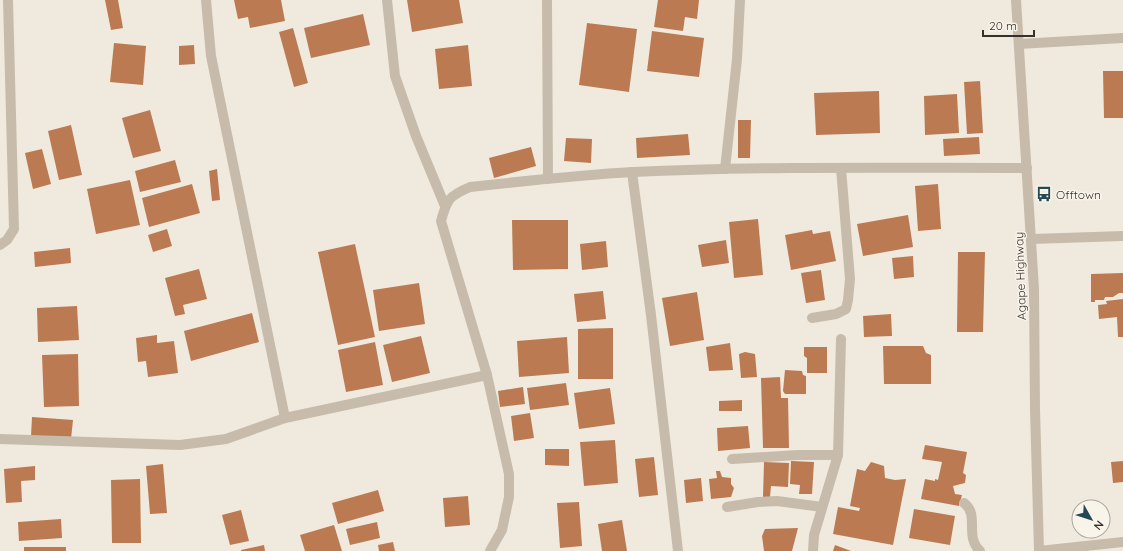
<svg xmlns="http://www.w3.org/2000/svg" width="1123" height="551" viewBox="0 0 1123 551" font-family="Quicksand,sans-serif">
<rect width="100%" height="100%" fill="#f0eade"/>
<g fill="#bb7a51">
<path d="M105,0H118L123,28L111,30Z"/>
<path d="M234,0H281L285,21L250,28L248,17L238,19Z"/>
<path d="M407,0H459L463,23L412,32Z"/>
<path d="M658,0H699L697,19L685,17L683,31L654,27Z"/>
<path d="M363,14L370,45L311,58L304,28Z"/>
<path d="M587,23L637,29L629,92L579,85Z"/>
<path d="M293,28L308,83L294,87L279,32Z"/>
<path d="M652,31L704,38L699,77L647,71Z"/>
<path d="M114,43L146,46L143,85L110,82Z"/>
<path d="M194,45L195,64L179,65V46Z"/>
<path d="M468,45L472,86L439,89L435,49Z"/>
<path d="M1103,71H1123V118H1104Z"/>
<path d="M980,81L983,133L967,134L964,82Z"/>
<path d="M879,91L880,133L816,135L814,93Z"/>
<path d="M957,94L959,133L925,135L924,96Z"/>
<path d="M150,110L161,151L133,158L122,118Z"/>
<path d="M738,120H751L750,158H738Z"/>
<path d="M71,125L82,175L59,180L48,131Z"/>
<path d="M688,134L690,155L637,158L636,138Z"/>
<path d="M979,137L980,154L944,156L943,139Z"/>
<path d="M566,138L592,139L591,163L564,161Z"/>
<path d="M531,147L536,166L494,178L489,158Z"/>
<path d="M42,149L51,184L33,189L25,153Z"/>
<path d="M175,160L181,182L140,192L135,171Z"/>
<path d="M217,169L220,200L212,201L209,171Z"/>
<path d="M130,180L140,225L96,234L87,189Z"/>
<path d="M192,184L200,213L149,227L142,198Z"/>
<path d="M938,184L941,229L918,231L915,186Z"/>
<path d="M908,215L913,247L863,256L857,224Z"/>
<path d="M758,219L763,275L734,278L729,222Z"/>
<path d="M512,220H568V269L513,270Z"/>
<path d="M167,229L172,246L153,252L148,235Z"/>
<path d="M812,230L813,234L830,231L836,261L791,270L785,235Z"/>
<path d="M726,240L729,263L702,267L698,245Z"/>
<path d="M606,241L608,267L582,270L580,244Z"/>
<path d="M355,244L375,337L338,345L318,252Z"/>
<path d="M70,248L71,263L35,267L34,252Z"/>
<path d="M958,252H985L983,332H957Z"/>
<path d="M913,256L914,277L894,279L892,258Z"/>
<path d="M199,269L207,299L183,305L185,314L175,316L165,278Z"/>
<path d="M821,270L825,300L806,303L801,273Z"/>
<path d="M1123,273V293H1119L1113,297H1105L1104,300H1095V302H1091V274Z"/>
<path d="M419,283L425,324L379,331L373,290Z"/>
<path d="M603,291L606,319L577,322L574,294Z"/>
<path d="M697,292L704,340L670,346L662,298Z"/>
<path d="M1123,299V337H1118L1117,317L1099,319L1098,305L1107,304L1106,301Z"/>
<path d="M77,306L79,340L38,342L37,308Z"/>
<path d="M252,313L259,342L191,361L184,331Z"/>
<path d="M891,314L892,336L864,337L863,316Z"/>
<path d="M613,328V379H578V329Z"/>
<path d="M157,335V343L174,341L178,373L148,377L146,361L138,362L136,338Z"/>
<path d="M421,336L430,373L392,382L383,345Z"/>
<path d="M567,337L569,373L519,377L517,341Z"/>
<path d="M375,342L383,385L346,392L338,350Z"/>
<path d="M730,343L733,370L709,371L706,347Z"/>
<path d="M883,346H923L926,353L931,355V384H884Z"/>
<path d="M804,347H827V373H807V358L804,356Z"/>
<path d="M745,352L755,354L757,377L741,378L739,354Z"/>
<path d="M78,354L79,406L44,407L42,355Z"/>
<path d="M785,370L802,371L803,375L806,376V394H785L783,391Z"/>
<path d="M780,377L781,398H788L789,448H763L761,378Z"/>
<path d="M566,383L569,405L530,410L527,388Z"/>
<path d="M523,387L525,404L500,407L498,391Z"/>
<path d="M610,388L615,424L579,429L574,393Z"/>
<path d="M742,400V411H719V401Z"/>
<path d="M530,413L534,438L514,441L511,416Z"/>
<path d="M32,417L73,420L71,439L31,436Z"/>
<path d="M748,426L750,448L718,451L717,428Z"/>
<path d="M615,440L618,483L584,486L580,442Z"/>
<path d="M925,445L967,452L963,473L966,475L965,483L953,486L955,494L962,495L959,506L921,499L925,479L935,481V479L938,480L942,462L922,459Z"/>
<path d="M545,449H569V466L545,465Z"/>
<path d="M654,457L658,495L639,497L635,459Z"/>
<path d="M791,461L814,462L812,494H799L800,485L790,484Z"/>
<path d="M1123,461V482L1113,483L1111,462Z"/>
<path d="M764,462L789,463L788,487L771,486L770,497H763Z"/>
<path d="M871,462L884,466L885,478L895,480L906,479L893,545L833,534L838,507L859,511L860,508L850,506L857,469L865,471Z"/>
<path d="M163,464L167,513L150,514L146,466Z"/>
<path d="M35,466V480L21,481L22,502L6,503L4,469Z"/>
<path d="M716,471H720L722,477L731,478V484L734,488L731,497L711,499L709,479L717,478Z"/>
<path d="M701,478L703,501L686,503L684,480Z"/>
<path d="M140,479L141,543H112L111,480Z"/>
<path d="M378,490L384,511L338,524L332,503Z"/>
<path d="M468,496L470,525L445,527L443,498Z"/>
<path d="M579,502L582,546L560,548L557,503Z"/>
<path d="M914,509L955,516L950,545L909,538Z"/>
<path d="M241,510L249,541L230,545L222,515Z"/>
<path d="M61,519L62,538L19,541L18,522Z"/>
<path d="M622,520L627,551H602L598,524Z"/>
<path d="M377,522L380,538L350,545L346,529Z"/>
<path d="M334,525L342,551H305L300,535Z"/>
<path d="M798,528L792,551H764L762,536L765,529Z"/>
<path d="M393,542L395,551H379L378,545Z"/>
<path d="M264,545L265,551H241V550Z"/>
<path d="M835,545L851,551H833Z"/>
<rect x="24" y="547" width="42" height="4"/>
</g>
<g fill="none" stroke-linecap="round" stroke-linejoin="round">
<g stroke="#c7bcab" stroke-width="10">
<path d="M206,0L211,56L285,418"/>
<path d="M387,0L395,76L416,136L445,206"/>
<path d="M547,0L548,179"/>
<path d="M1016,0L1034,289L1035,409L1039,551"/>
<path d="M1019,44L1123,38"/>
<path d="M725,169L737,59L740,0"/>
<path d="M632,172L651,315L678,551"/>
<path d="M1032,239L1123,236"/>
<path d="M0,245L7,240L14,229L8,0"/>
<path d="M812,318L836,314L846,309L848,300L850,279L841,168"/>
<path d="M0,439L180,445L226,439L285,418L487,375"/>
<path d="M732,459L798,455H838"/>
<path d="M964,503C980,515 964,536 980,551"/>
<path d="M727,507L758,502L777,501L822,507"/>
<path d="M490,551L502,530L509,497V474L487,375L441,221C447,199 449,196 470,187C524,181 578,175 633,172C764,166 896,168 1027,168"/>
<path d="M813,551L814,535L838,455L841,339"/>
<path d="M1039,551L1123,542"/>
</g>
</g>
<defs>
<symbol id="bus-bare" viewBox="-9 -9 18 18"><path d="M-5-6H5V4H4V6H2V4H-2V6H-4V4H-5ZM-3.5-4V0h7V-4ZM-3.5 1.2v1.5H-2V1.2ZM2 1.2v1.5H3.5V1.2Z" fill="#234a54" stroke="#f8f4ea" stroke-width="2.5" paint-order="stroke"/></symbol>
</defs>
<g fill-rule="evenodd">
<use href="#bus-bare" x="1033" y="183" width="22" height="22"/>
</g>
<g text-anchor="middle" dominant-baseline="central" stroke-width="3" stroke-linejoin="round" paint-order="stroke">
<g font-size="12" fill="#362f2a" stroke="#f8f4ea" text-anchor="start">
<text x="1056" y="194">Offtown</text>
</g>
<g font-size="12" fill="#362f2a" stroke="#f8f4ea">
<text transform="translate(1020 276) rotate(-92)">Agape Highway</text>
</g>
</g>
<g transform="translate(1091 519) rotate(129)"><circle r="19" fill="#f8f4ea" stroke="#aaa59d"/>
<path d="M0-3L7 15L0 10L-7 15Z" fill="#234a54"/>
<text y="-6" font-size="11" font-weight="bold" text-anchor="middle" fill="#362f2a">N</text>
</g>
<path d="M983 30v6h51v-6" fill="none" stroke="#362f2a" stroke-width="2"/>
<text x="989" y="30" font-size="12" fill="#362f2a" stroke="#f8f4ea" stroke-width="3" paint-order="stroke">20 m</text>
</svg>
